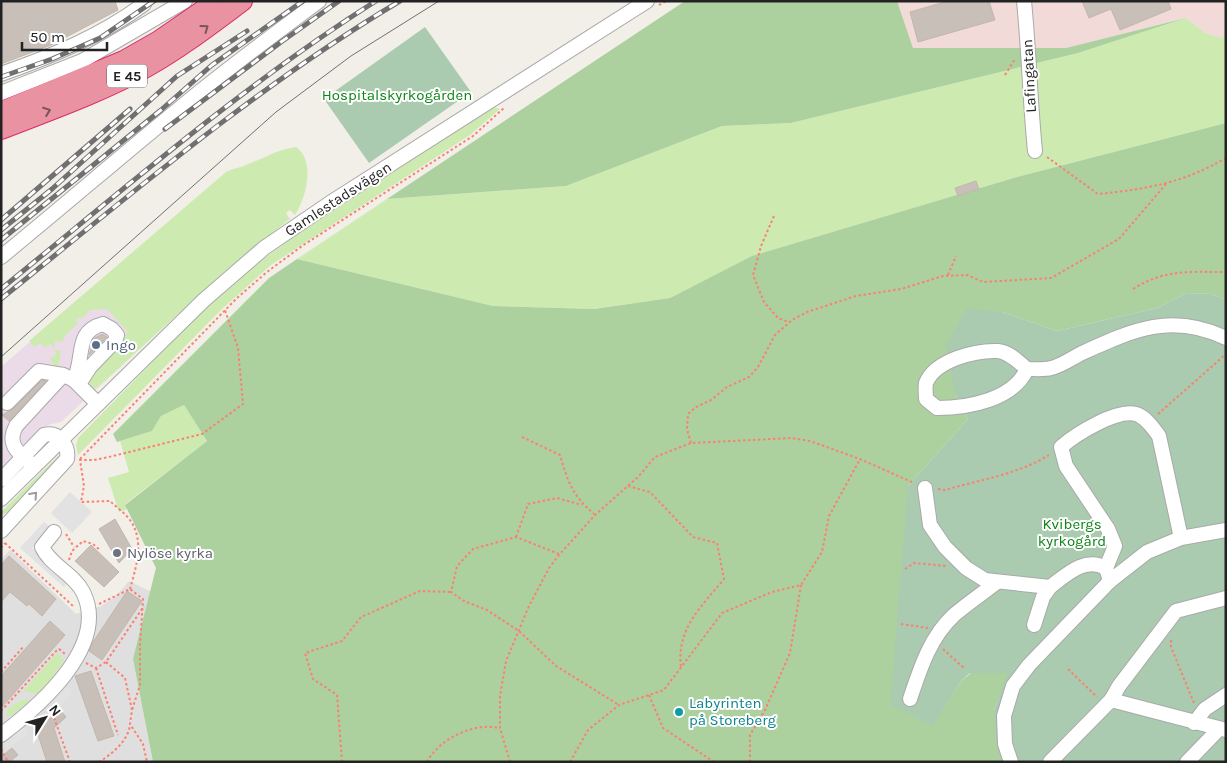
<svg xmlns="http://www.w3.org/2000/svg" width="1227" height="763" viewBox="0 0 1227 763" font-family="Karla,sans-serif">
<rect width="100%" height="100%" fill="#f2efe9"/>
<path fill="#e0dfdf" d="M10,550L76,614L101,606L116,596L129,581L152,592L133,659L153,762H1V560Z"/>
<path fill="#f2dad9" d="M897,1H1226V34L1221,39L1205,33L1186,18L1066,48H913Z"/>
<path fill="#ebdbe8" d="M95,285L146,343L61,422L48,425L1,473V367Z"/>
<g fill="#cdebb0">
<path d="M1186,18L1205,33L1221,38L1226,34V123L1017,177L753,256L670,298L593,309L493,306L297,259L387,199L566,186L722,126L791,123L1078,53Z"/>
<path d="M128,19L131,24C90,48 46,66 1,83V74Z"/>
<path d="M494,107L500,109L470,135L271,265L221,310L78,455L76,445L78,438L171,343L233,283L262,260L300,232Z"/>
<path d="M296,147C316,161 306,198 295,215L290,210L286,213L289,218H291L224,272L97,388L91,387L88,380L99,363L128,332L107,309L90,310L82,319L80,317L76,320L78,323L64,337L63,342L55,341L54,349L61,351L58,370L50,359L56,354C56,351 53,346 50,344L45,348L41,343L34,347L29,341L226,172C233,168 241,168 248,164C265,158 278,149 296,147Z"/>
<path d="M184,405L207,441L125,504L127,509L119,512L108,478L129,472L120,441L152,431L161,416Z"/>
<path d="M58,456H60L13,510L1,515V512Z"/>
<path d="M57,653L64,660L49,682L37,694L23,691Z"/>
<path d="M22,700L28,699L29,702L11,716H6L8,709Z"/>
</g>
<g fill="#add19e">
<path d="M685,1H897L913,48H1066L1186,18L1078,53L791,123L722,126L566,186L387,199Z"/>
<path d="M1226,123V300L1212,294L1187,293L1157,308L1057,331L1002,312L955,394L968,419L908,486L933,725L961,681L971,673H1009L994,710L1007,762H153L133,659L156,568L125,505L207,441L184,405L161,416L152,431L117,442L113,434L269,278L297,259L493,306L594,309L670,298L752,256L1017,177Z"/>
</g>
<g fill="#aacbaf">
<path d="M425,27L471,92L369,163L324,99Z"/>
<path d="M1187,293L1212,294L1226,300V762H1007L996,739L994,710L1008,673H970L961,681L933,726L890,705L908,486L968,419L955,394L946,345L967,308L1002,312L1057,331L1157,308Z"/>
</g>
<g fill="#e2e2e2">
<path d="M70,492L92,512L72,533L51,513Z"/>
<path d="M44,522L51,527L32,548L69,581L64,587L20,548Z"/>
<path d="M66,685L73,691L56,712L49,706Z"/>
<path d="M24,726L29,733L7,750L2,743Z"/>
</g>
<g fill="#c7bfb8" stroke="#c4b6ab">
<path d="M1,1H115L118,10L51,45L1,64Z"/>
<path d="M948,1H989L995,20L918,42L910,12Z"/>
<path d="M1082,1H1168L1171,9L1120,30L1111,9L1089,18Z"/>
<path d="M976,181L979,189L958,196L955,188Z"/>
<path d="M102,334L107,337L89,355L95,338Z"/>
<path d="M42,380L46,381L9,421L2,415L13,409Z"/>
<path d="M115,519L132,549L119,563L99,529Z"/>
<path d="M91,545L119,572L104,587L75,561Z"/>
<path d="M9,556L56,599L42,616L29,604L27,606L10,592L1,602V565Z"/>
<path d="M127,591L142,601L102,660L89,651L93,642Z"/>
<path d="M50,621L65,635L1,708V676Z"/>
<path d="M91,671L114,736L98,741L75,676Z"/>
<path d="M60,710L66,717L54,728L65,762H47L34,723L51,718Z"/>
<path d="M12,748L18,755L9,762H1V757Z"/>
</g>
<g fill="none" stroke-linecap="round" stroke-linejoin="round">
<defs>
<g id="minor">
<path d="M1024,1C1029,51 1030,101 1035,151"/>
<path d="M1,74C52,56 101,36 144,4"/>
<path d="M1,93L82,61L185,1"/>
<path d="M1,257C61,208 120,157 180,108C225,70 272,36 319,1"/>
<path d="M1027,369C1013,400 968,408 937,408L926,399C926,395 925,387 926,383C935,360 976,350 998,351C1009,352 1019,362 1027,369C1035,369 1044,370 1051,368C1061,366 1072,358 1082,353C1133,330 1171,312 1226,338"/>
<path d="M74,380C85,358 74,331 103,324L112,329L117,335L115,341L90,367L79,384"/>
<path d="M7,403L39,371L63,375"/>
<path d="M29,462C16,451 7,443 16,426L63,375L74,380L98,404"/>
<path d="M1,480L44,435C59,431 69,446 67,459L1,531"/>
<path d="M925,488L930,525L945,547L966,568L985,580L1050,587C1066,575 1085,556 1106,568"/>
<path d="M1,499L204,300L264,248L330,203L647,1"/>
<path d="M1181,538L1159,436C1154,429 1146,417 1136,414C1116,409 1076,434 1061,447L1066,466L1108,529L1115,546L1106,568L1110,581L1147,552L1181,538L1226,530"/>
<path d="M1034,625L1043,597L1050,587"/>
<path d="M910,699C920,669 930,637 954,615C968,603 983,593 997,582"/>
<path d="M1111,700L1119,686L1176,611L1226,598"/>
<path d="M1194,723L1205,709L1226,695"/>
<path d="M1,735C38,707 110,646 83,592C74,574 50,565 42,547L54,532"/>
<path d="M1011,762L1005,744L1004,716L1013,686L1029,665L1110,581"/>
<path d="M1050,762L1111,700L1226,730"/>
<path d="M1187,762L1219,729"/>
</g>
<g id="highway">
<path d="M1,112L124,61L159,41L217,1"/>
<path d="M1,129C50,110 101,92 146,67C180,48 211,24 242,1"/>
</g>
</defs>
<use href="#minor" stroke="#a9a9a9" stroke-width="16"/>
<use href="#highway" stroke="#dc2a67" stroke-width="22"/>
<g stroke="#fa8072" stroke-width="2" stroke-dasharray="2.5 2.5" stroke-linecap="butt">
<path d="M659,5L666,1"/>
<path d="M1005,75L1015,59"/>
<path d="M1047,157L1098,194C1147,189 1183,183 1226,158"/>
<path d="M774,216L761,246L753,275L764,302L778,318L789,322"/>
<path d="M948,275L956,256"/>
<path d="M1133,289C1165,269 1189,272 1226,272"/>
<path d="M1158,414L1226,354"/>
<path d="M522,437L560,455C568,482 572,495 594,514"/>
<path d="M691,443L687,429L688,414L696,407L711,400L727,387L749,377L758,367L775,335L792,320L807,312L856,296L901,289L943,276L967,275L983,282L1051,278L1119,239L1166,184"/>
<path d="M80,459L237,298L267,272L302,246L473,136L505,107"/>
<path d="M628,486L650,492L693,537L717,543L724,579C701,607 676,629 681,668"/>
<path d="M938,489L945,490C979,480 1019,474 1049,455"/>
<path d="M66,534L74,547"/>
<path d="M516,537L528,504L557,498L582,505"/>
<path d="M5,543L73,606"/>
<path d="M1,548L5,543"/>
<path d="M559,554L516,537L473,549L457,566L451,592L464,601L487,610L519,631L556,666L619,705"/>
<path d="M69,560L72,551L83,541L93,544L100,550"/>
<path d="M905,569L914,563L946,566"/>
<path d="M130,589C136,567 145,541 130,520C125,513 116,507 110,501L81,502L84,486L80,460H94L113,456L202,434L243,404L238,348L225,310"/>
<path d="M99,604L130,589L143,599L140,646V685L132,710"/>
<path d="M901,624L928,628"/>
<path d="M1171,640V647L1194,703"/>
<path d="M943,649L965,669"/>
<path d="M106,662L125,678L132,710L130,724L143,744L147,762"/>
<path d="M86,663L96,668L106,662L144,606"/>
<path d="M96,668L118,735"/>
<path d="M1068,669L1097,697"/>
<path d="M1,672L23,647"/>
<path d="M649,695L663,728L714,762"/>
<path d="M48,710L53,715L70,762"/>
<path d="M1,711L57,650L59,649L65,654"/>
<path d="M1,749L8,762"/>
<path d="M99,762C112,754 128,741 130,725"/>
<path d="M342,762L337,695L313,679L305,653L342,641L361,617L420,591L451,592"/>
<path d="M427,762C439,739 474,722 499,728"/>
<path d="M510,762L500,728V696L506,661L529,606L549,568L559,555L595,515L638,477L655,457L691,443L791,438L810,441L860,459L914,483"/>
<path d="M570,762L588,730L619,705L664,690L722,613L772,592L801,585L822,552L829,516L860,459"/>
<path d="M750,762V735L765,710L790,653L801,585"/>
</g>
<use href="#minor" stroke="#fff" stroke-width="14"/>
<use href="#highway" stroke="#e892a2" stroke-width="20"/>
<path stroke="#707070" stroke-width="1" d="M1,357L276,112L351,56L439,1"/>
<defs>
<g id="rail">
<path d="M1,77L52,59L100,38L154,1"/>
<path d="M165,129L281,42L339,1"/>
<path d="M1,220L130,109"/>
<path d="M1,230L52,189L177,76L247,31"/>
<path d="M1,240L161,110L212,65L303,1"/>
<path d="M1,289C123,190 243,85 376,1"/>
<path d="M1,299C130,195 257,86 400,1"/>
</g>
</defs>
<use href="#rail" stroke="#707070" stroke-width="5"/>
<use href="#rail" stroke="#fff" stroke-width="3" stroke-dasharray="9" stroke-linecap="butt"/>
</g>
<defs><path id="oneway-chevron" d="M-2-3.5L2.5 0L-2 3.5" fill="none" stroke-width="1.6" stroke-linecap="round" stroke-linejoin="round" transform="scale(1.25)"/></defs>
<g stroke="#7b545c">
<use href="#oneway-chevron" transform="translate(205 28) rotate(-36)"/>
<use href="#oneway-chevron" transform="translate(47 111) rotate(-21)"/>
</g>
<use stroke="#9c9c9c" href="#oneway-chevron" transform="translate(34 495) rotate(-48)"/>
<circle fill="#5c6f8a" stroke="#fff" stroke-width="2" cx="96" cy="345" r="5"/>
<circle fill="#6b7280" stroke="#fff" stroke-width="2" cx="117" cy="553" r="5"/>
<circle fill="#0f9aa8" stroke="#fff" stroke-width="2" cx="679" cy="712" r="5"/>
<g text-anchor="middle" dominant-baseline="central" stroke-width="4" stroke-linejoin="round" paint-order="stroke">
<rect fill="#fff" stroke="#646464" stroke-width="1" x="107" y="64.5" width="40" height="23" rx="4"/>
<g font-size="14" font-weight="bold" fill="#222">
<text x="127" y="76">E 45</text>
</g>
<g font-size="15" fill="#222" stroke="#fff">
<text transform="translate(1029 76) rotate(-93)">Lafingatan</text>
<text transform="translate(338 199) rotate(-33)">Gamlestadsvägen</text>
</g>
<g font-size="15" fill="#0c8416" stroke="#fff">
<text x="397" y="95">Hospitalskyrkogården</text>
<text x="1072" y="524">Kvibergs<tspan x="1072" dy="17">kyrkogård</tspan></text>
</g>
<g font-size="15" fill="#4e5e75" stroke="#fff" text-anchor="start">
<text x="106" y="345">Ingo</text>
</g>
<g font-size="15" fill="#5b616d" stroke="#fff" text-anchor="start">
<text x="127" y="553">Nylöse kyrka</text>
</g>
<g font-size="15" fill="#0d838f" stroke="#fff" text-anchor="start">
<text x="689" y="703">Labyrinten<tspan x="689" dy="17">på Storeberg</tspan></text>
</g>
</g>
<rect width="1227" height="763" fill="none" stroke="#222222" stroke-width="5"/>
<g transform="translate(45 718) rotate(53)" stroke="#ffffff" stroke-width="4" paint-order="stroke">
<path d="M0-4L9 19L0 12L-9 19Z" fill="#222222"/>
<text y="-8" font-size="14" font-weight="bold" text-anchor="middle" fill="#222222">N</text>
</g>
<path d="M22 42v8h85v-8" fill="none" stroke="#222222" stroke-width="2.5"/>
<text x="30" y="42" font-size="15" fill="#222222" stroke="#ffffff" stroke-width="4" paint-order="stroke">50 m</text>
</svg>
